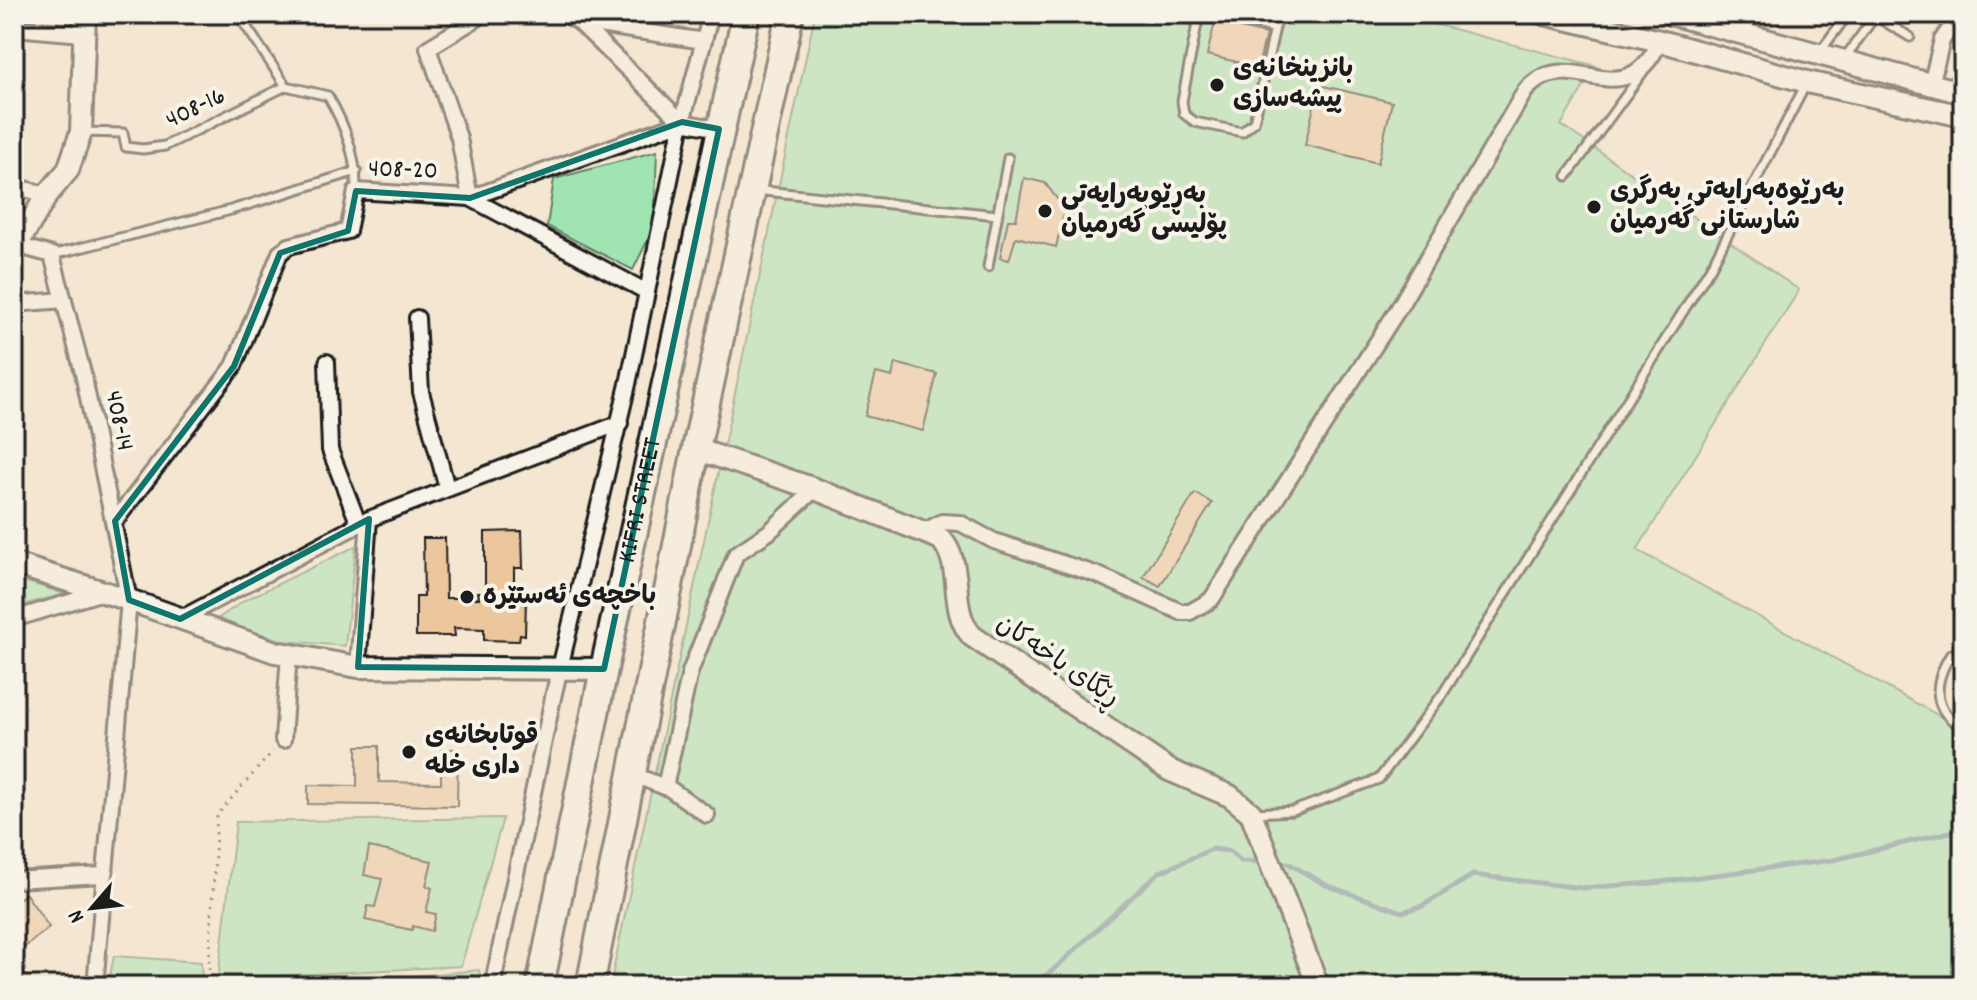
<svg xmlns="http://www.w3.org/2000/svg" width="1977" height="1000" viewBox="0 0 1977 1000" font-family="Dekko,'Playpen Sans Arabic',sans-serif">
<rect width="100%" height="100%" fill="#f4e6d1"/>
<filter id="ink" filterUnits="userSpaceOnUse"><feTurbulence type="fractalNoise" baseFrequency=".0125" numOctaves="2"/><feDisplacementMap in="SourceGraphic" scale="16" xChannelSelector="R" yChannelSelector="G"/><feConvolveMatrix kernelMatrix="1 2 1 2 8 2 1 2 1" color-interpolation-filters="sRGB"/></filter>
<g filter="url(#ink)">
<g fill="#a0e5b1" stroke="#5e8066" stroke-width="2">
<path d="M815,14H1395L1596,66L1561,125L1799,290L1637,550L1963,729V986H610Z"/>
<path d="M657,151L654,227L633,270L547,226L554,179Z"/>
<path d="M356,546L345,646L285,641L216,620L245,600Z"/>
<path d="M14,578L65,594L14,607Z"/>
<path d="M503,818L461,966L218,979L236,822Z"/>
<path d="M114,956L201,962L202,986H108Z"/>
<path d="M479,970L482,986H303Z"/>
</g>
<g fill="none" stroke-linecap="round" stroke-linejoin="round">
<g stroke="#5e8698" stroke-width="5">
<path d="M1277,863H1288L1326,885L1402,912L1422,906L1473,875L1582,888L1652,883L1833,860L1963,829"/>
<path d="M1028,986L1052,971L1158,873L1212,849L1230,851L1241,861L1263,862"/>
</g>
</g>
<g fill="#ecc69c" stroke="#1c1c1c" stroke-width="2">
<path d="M1215,22L1266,34L1258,67L1207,55Z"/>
<path d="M1319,85L1392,102L1378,163L1305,145Z"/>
<path d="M1024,178L1045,183L1058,200L1073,204L1070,218L1063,217L1056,247L1016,237L1009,260L1000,258L1008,220H1016Z"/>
<path d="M895,363L937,374L923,431L865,416L876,373L892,377Z"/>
<path d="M1195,493L1212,503L1160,586L1143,577Z"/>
<path d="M522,531L523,568H514V598L526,599L525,635L520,634L519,641L484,640V629L454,628L455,636H416V597H424L423,538H445L446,598H479L478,592H485V532Z"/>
<path d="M357,746H379V782L441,783V749H458L457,806L308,804V785L357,786Z"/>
<path d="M369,847L432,861L426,886L432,888L426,912L436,914L432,931L413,926L412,930L365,920L368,906L375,907L382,879L364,875Z"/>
<path d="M26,894L49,927L14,956V902Z"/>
</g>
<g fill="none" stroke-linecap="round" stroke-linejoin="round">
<defs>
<g id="lane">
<path d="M238,14L286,86L328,96C345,125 357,158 356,191"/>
<path d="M1199,14L1182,101L1184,114L1195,122L1242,132L1254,122L1278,14"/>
<path d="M1213,14L1273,28"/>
<path d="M1739,31L1751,14"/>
<path d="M1819,53L1848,14"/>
<path d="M1844,59L1875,16L1910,37"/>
<path d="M82,132L123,133L126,147L143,149L165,146L286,86"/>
<path d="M1567,176L1643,72"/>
<path d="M755,190L997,215"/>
<path d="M52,255L231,210L357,171"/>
<path d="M988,267L1008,158"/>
<path d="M1963,649L1958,659L1951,654C1934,681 1930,710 1963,727"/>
<path d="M1254,813L1293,811L1379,779L1442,695L1711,267L1806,84"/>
</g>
<g id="street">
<path d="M479,14L476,19L428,48L459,138L470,198L647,292"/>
<path d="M565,14L579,22L682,122"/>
<path d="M579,22L704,41"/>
<path d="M14,28L83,34"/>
<path d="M1931,85L1942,40L1960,14"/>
<path d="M14,186L47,195"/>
<path d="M19,246L52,255L83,373L129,600L95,986"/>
<path d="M14,304L64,300"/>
<path d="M417,318L421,392L447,488"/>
<path d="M327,362L330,450L359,525"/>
<path d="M115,521L234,366L280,253L289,246L348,231L356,191L470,198L682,122L719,129"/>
<path d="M925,531L942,522L960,523L994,541L1098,575L1181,612H1190L1211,600L1397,311L1525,91C1570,39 1622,122 1660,41"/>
<path d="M14,619L100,593"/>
<path d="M180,619L369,519L620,423"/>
<path d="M358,667L369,519"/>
<path d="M283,740L289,654"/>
<path d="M631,774L670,789L707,815"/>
<path d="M665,787L690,672L736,554L769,532L815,489"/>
<path d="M14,880L103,875"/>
<path d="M494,978L554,693L628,384L682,122L711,14"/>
</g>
<g id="secondary">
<path d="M1544,14L1660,41L1807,82L1963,116"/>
<path d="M1670,14L1963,93"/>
<path d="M14,250L47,195L68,170L81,132L85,14"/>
<path d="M696,449L815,489L941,539C966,568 947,608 972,636L1169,770L1230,796L1251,813L1318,986"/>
<path d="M14,564L129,600L275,652L358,667L604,669"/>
</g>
<g id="highway">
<path id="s1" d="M540,986L604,669L746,14"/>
<path d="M590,986L696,449L790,14"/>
</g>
</defs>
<use href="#lane" stroke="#1c1c1c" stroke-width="13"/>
<use href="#street" stroke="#1c1c1c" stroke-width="20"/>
<use href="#secondary" stroke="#1c1c1c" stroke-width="26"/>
<use href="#highway" stroke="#1c1c1c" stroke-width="32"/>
<g stroke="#1c1c1c" stroke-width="3" stroke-dasharray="2 6" stroke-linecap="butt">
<path d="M208,986L217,815L273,751"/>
<path d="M381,986L481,979"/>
</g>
<use href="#lane" stroke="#f7f3e8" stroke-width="7"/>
<use href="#street" stroke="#f7f3e8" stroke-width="14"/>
<use href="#secondary" stroke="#f7f3e8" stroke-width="20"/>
<use href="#highway" stroke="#f7f3e8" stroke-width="26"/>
</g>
</g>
<path d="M0 0H1977V1000H0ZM682,122L719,129L604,669L358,667L369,519L180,619L129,600L115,521L234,366L280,253L348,231L356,191L470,198Z" fill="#f4e6d1" fill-opacity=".55" fill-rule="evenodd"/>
<path fill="none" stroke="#0f766e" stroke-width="6" stroke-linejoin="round" d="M682,122L719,129L604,669L358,667L369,519L180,619L129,600L115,521L234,366L280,253L348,231L356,191L470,198Z"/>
<g fill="#1c1c1c" stroke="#f7f3e8" stroke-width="3">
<circle cx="1217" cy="85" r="8"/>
<circle cx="1594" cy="207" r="8"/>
<circle cx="1045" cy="211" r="8"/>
<circle cx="467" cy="597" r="8"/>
<circle cx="409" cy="752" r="8"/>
</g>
<g text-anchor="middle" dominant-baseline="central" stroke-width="8" stroke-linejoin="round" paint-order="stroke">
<g font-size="26" font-weight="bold" fill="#1c1c1c" stroke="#f7f3e8" text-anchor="start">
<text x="1233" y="70">بانزینخانەی<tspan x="1233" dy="30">پیشەسازی</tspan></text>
<text x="1610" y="192">بەرێوەبەرایەتی بەرگری<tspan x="1610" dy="30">شارستانی گەرمیان</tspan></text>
<text x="1061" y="196">بەڕێوبەرایەتی<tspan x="1061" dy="30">پۆلیسی گەرمیان</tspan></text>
<text x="483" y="597">باخچەی ئەستێرە</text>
<text x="425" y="737">قوتابخانەی<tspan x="425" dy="30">داری خلە</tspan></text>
</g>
<g font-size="26" fill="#1c1c1c" stroke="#f7f3e8">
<text transform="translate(196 109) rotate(-26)">408-16</text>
<text transform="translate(403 171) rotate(2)">408-20</text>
<text transform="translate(118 421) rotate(78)">408-14</text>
<text stroke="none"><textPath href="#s1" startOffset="496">KIFRI STREET</textPath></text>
<text transform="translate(1057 662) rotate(34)">ڕێگای باخەکان</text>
</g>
</g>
<rect width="1977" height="1000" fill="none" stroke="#f7f3e8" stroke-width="48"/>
<rect x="24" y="24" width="1929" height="952" fill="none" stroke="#1c1c1c" stroke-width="3" filter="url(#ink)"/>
<g transform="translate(92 908) rotate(242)" stroke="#f7f3e8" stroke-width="6" paint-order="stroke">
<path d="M0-6L14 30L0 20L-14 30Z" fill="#1c1c1c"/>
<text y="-12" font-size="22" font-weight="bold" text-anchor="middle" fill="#1c1c1c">N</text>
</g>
</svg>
